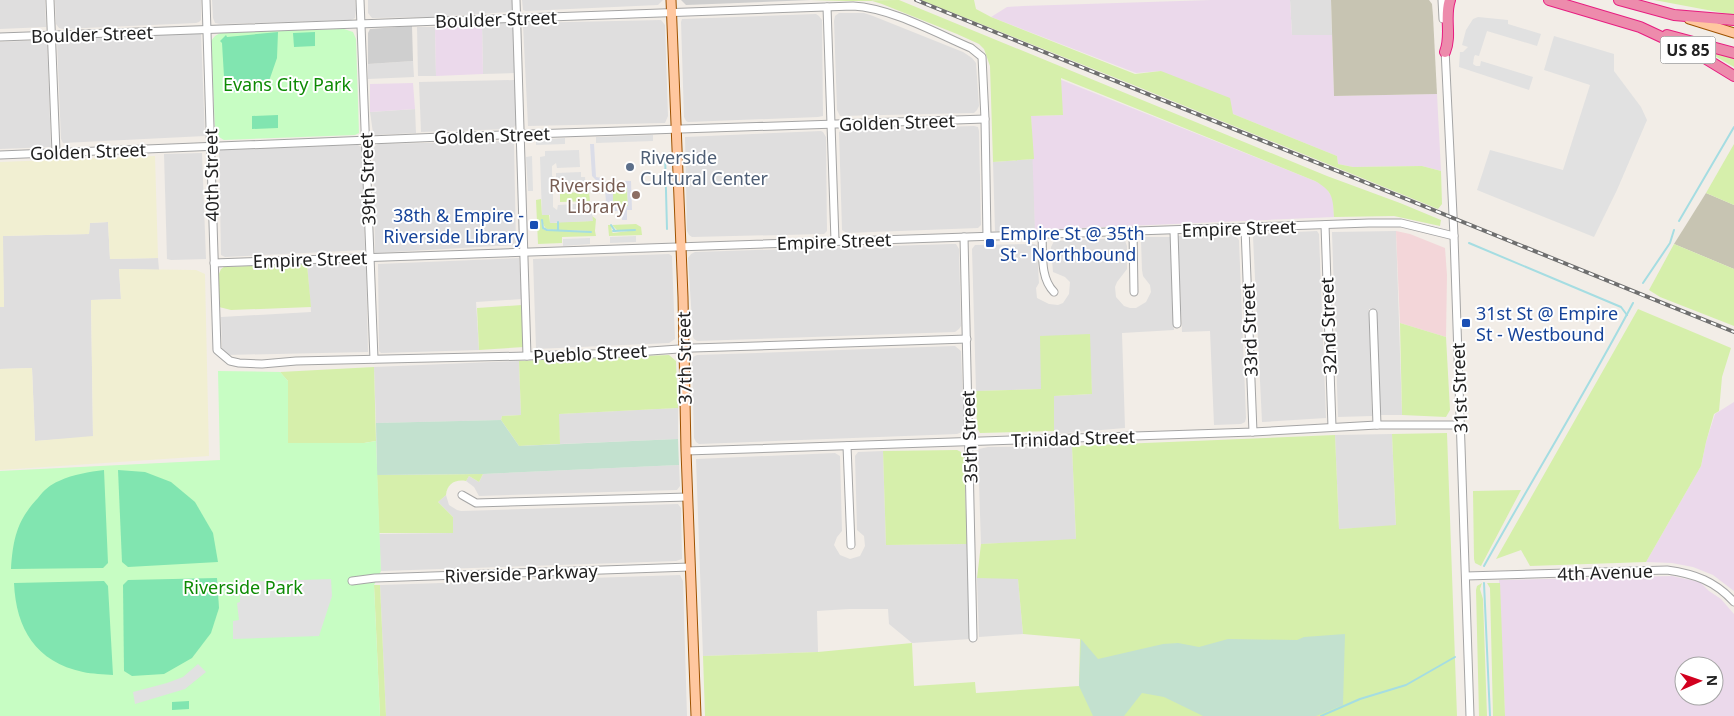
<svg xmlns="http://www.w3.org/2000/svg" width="1734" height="716" viewBox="0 0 1734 716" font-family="'Noto Sans',sans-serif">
<rect width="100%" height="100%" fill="#f2ede7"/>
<g fill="#dfdede">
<path d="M0,0H45L46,27L0,29Z"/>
<path d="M55,0H201V20L199,22L196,23L63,29L59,28L56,24Z"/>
<path d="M212,0H355L356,10L355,18L351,20L220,24L215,23L213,18Z"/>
<path d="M368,0H513V6L512,10L510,12L431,17L372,18L368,13Z"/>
<path d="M522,0H663L658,5L526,11L523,10Z"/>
<path d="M1290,0H1331L1332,35H1292Z"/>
<path d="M839,13H864L873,16L963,52L972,58L976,63L979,106L977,110L974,113L840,116L837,110L834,21L835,16Z"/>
<path d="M816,14L819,16L822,20L823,116L818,117L688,122L686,121L684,117L681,22L682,19Z"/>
<path d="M661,20L665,25L668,116L665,123L528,126L523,25L524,23Z"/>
<path d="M507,22L513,26L515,73L483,74L482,24Z"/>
<path d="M417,27H435L436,76H418Z"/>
<path d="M201,33L205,136L63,143L61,139L57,42L60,39Z"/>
<path d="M47,40L51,147L0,149V42Z"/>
<path d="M413,61L414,77L368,79V64Z"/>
<path d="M515,80L516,120V125L512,129L421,132L419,82Z"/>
<path d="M415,109L416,133L375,135L373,133L370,112Z"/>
<path d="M974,126L978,127L979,131L981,225L978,228L847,233L842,230L839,132L843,130Z"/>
<path d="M821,131L823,132L826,137L827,231L824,234L692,237L689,235L687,231L685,137Z"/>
<path d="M511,141L514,144L516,245L375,253L373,149L375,146L378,144Z"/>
<path d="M358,145L361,147L362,151L365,250L225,257L221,255L219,150Z"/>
<path d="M202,153L206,259L171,260L167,259L164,154Z"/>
<path d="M1034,159L1035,230L995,231L993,162Z"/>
<path d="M108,222L110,259L158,258L159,270L119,269L121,299L91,300L93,437L35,441L32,368L0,369V307L4,306L2,236L89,234L90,223Z"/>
<path d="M1317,231L1319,234L1326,418L1262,422L1253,237L1257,234Z"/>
<path d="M1396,231L1402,415H1379L1375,310L1369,309L1372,416L1338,417L1332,232Z"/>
<path d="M1234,234L1239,240L1246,418L1245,422L1241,424L1214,425L1210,331L1182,332L1178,236Z"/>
<path d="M1144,237H1171L1174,330L1122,333L1125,428L1054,434V396L1092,394L1089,334L1042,389L976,391L972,249L975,245L1034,244L1037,245V249L1039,283L1036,288L1037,298L1049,304L1058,305L1063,303L1069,294L1070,282L1065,277L1053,272L1051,247L1054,241L1124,238L1127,246V269L1117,282L1115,287L1116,297L1124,306L1130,308H1136L1146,302L1151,292L1150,285L1143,276L1142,270L1141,241Z"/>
<path d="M952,244H956L959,249L961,326L959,329L955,332L697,341L694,339L693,337L688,258L691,254L695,252Z"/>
<path d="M669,254L672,256L675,339L669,343L536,349L533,259Z"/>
<path d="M519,258L522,299L476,302L479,350L381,353L379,351L378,264Z"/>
<path d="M363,261L366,263L368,352L226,355L223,353L222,348L221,317L311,312L307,264Z"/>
<path d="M955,346L961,351L964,428L962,432L957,434L699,444L696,442L694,438L692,361L693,357L697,355Z"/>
<path d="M519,361L521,415L502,416L501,420L376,423L374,367Z"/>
<path d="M678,408V439L560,444L558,414Z"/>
<path d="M1392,434L1396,526L1339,529L1335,435Z"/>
<path d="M1072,446L1076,540L981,544L978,453L979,449L988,447Z"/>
<path d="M883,451L886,545L967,544L970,639L912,643L889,624L888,609H849L817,611L818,652L703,656L696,459L835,453L840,456L842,531L837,537L834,545L840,555L850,559L860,556L865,546L864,536L857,530L855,456L858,452Z"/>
<path d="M679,465L680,486L677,490L479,496L474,487L466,481L469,476L479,482L483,474Z"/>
<path d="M446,495L449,505L457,510L461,511L678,504L681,508L682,557V559L676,561L381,571L379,534L453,533V517L438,502Z"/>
<path d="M680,575L683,581L687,716H386L380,585Z"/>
<path d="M977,578H1018L1023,634L979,637Z"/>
</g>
<path fill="#f3d6d9" d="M1396,231L1410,234L1445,248L1447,275L1446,337L1400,323Z"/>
<g fill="#ebd9eb" fill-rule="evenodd">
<path d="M1211,0H1290L1292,35H1332L1334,96L1437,94L1441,171L1422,166L1353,167L1338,164L1337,156L1233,114L1161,71L1136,73L991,17L1007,7L1023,6Z"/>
<path d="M482,24L483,74L436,76L435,27Z"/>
<path d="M1059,79L1315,181L1325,186L1333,199L1334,217L1035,230L1031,116L1063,115Z"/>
<path d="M413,83L415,109L370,112V84Z"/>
<path d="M1734,402V591L1713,575L1693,567L1672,563L1646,562L1701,466L1706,442L1715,414Z"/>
<path d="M1672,576L1700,582L1709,591L1721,599L1734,614V716H1505L1499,580ZM1684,666H1714V696H1684Z"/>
</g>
<g fill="#cfcfcf">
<path d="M681,0H811L686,5Z"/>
<path d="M412,26L413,61L368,64V33L370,29Z"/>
</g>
<g fill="#c7c4b2">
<path d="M1331,0H1429L1432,4L1433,16L1437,94L1334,96Z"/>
<path d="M1706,193L1734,205V269L1674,244Z"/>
</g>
<g fill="#f1efd2">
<path d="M155,156L158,258L110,259L108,222L90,223L89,234L3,236L4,307H0V162Z"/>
<path d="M119,269L196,270L205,274L209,456L0,470V369L32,368L35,441L93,436L91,300L121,299Z"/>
</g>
<g fill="#d6efab">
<path d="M869,0L811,1L899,0L1327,176L1400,203L1441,220L1440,226L1394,216L1334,217C1333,198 1333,191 1315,181L1061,78L1063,115L1031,116L1034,159L993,162L990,66L984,49L979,44L957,34L882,4Z"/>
<path d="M921,0H974L976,9L991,17L1135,74L1161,71L1230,98L1233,114L1337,156L1338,164L1353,167L1422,166L1441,171L1442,204L1438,209L1131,84Z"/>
<path d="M1654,0H1734V15Z"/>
<path d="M1712,52L1734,57V67L1713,55L1711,53Z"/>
<path d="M1734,144V205L1706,193Z"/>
<path d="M613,185H627L628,206H613Z"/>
<path d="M589,192L590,201L560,202V193Z"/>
<path d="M541,199L542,215H549L550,223H557V230C544,229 546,230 541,219L542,226L544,230L590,232V231L559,230V222L592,221V216L596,219L595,231L596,236L562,237V243L538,244L536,200Z"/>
<path d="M636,224L641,227L642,235L609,236L608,225H611L612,232L613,233L636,230H617L612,225Z"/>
<path d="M1674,244L1734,269V326L1660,297L1649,290Z"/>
<path d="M307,264L311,307L231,310L219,307V274L221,269L224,267Z"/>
<path d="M522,305L524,347L479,350L477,308Z"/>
<path d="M1638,309L1731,348L1722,377L1719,411L1714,414L1706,442L1701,466L1646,562L1530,566L1521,550L1496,559Z"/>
<path d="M1400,323L1446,337L1450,410L1446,417L1402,415Z"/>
<path d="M1090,334L1092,394L1054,396V431L980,433L977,428L976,391L1041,389L1040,336Z"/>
<path d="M669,355L676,361L678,408L559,414L560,444L519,446L501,420L502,416L521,415L519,361Z"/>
<path d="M374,367L376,441L364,443H288V381L280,372Z"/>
<path d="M1447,433L1457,716H705L703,656L818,652L912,643L914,686L975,682L976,693L1079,686L1080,639L1023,634L1018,579L977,578L981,544L1076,539L1072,446L1335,435L1339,529L1396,525L1392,434Z"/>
<path d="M957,450L963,453L964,457L967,544L886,545L883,451Z"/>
<path d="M483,474L479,482L469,476L466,481C455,479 447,484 446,495L438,502L453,517V533H379L377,475Z"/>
<path d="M1521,490L1481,566L1475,563L1474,559L1473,491Z"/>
<path d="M1482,583L1480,589L1483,599L1487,716H1479L1476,590L1477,586Z"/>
<path d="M1487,583H1500L1505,716H1493L1490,588Z"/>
<path d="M374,585H380L386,716H380Z"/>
</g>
<g fill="#c3e1cf">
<path d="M501,420L519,446L678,439L679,465L483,474L377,475L376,423Z"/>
<path d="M1345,634L1343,705L1316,716H1203L1164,697L1142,693L1124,716H1093L1079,686L1081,639L1098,659L1163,644L1178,643L1199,647L1228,639L1297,640L1304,637Z"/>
</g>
<g fill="#c7fdc3">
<path d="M344,29L353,32L356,39L359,133L355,135L224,140L219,137L215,129L211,41L215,36L222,32Z"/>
<path d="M218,371L280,372L288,381V443H364L376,441L381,571L374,585L380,716H0V471L220,460Z"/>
</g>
<g fill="#81e5b0">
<path d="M278,32L277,58L269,81L252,90L225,93L222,43L220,41L226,35L227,37Z"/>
<path d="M315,32V46L294,47L293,33Z"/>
<path d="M278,115V128L252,129V116Z"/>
<path d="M104,470L108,563L103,568L11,569C13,539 17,520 38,498C43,491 51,484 59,481C74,474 89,472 104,470Z"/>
<path d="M118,470L145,472L171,482L195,502L213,533L218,562L128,567L122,562Z"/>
<path d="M217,578L219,608L211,633L192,658L164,674L132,676L124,671L123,585L128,580Z"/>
<path d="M104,581L108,586L113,675C104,674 92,674 83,672C36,662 16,629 14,583Z"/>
<path d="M189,701V709L172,710V702Z"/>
</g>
<g fill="#e1e1e1">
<path d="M1478,17L1508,20V24L1541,34L1537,46L1487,31L1479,56L1475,55L1474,57L1473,64L1476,66H1480L1481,61L1533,77L1529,90L1459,67L1460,52H1463L1468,47L1462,45L1466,30L1473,19Z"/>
<path d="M1554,36L1614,54V71L1641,107L1647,120L1617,190L1594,237L1477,190L1490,150L1563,170L1590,85L1544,70Z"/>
<path d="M653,135V141L596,143V137Z"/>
<path d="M565,138V144L536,145V140Z"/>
<path d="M579,150L580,167L557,168L556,163L552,166V176L556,178V173L581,172V177H585L586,189L557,190V185H555L553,188V207L557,210L558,205L591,203L593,221L550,223V215H542L540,157L545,156V151Z"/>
<path d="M532,156L533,191H528L526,157Z"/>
<path d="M636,236V242L610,243V237Z"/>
<path d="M590,238V244L563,246V239Z"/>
<path d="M331,579L332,596L319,636L233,639V621L239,620L237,603L240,602V582Z"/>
<path d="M198,664L206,672L185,689L135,704L133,692L167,683L183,677Z"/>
</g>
<path fill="#dbdde8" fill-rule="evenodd" d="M590,144H594L596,177L602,178L603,181H631L632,210H627V220H622V211H603V206L606,203L605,189L592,176ZM627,185L628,206H613V186Z"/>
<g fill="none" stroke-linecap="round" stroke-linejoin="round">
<g stroke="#a5dde2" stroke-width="2">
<path d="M665,153L667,229"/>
<path d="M542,220L543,228L547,230L591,232"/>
<path d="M1679,221L1734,127"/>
<path d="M558,222V230"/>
<path d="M611,225L615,231"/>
<path d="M613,231L635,230"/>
<path d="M1469,243L1621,307L1627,315"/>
<path d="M1643,283L1670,243L1674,230"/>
<path d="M1484,566C1533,478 1586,392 1633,303"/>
<path d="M1484,583L1490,716"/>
<path d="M1321,716L1360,699L1406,685L1455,657"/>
</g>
<defs>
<g id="minor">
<path d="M50,0L56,152"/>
<path d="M206,0L217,350L230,361L239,363L262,364L296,361L527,356L622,353L693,348L967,339"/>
<path d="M360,0L374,359"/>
<path d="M516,0L527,356"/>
<path d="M1442,0L1443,19"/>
<path d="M827,7L835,241"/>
<path d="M0,37L853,6C891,8 936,33 971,48L982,57L985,119L987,237"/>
<path d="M1445,49L1454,236L1470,716"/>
<path d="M0,155L442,137L985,119"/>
<path d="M1325,225L1332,427"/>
<path d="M1245,228L1253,432"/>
<path d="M1174,231L1177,324"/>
<path d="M1133,232L1134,292"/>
<path d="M1042,236C1043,254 1040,278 1054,292"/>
<path d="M964,237L973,638"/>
<path d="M214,263L1369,223H1401L1454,236"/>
<path d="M1373,313L1377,425"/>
<path d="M847,446L851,545"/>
<path d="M686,451L1253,432L1377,425H1460"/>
<path d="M462,495L476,503L688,497"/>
<path d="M1466,576L1667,570C1695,574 1715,581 1734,602"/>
<path d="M352,581L375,578L690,567"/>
</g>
<g id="major">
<path d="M671,0L683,297L686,451L696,716"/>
<path d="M1689,19L1734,33"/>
</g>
<g id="highway">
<path d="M1549,0L1640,27L1698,54L1734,76"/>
<path d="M1619,0L1674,15L1734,20"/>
<path d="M1667,35L1734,53"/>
<path d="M1445,52C1452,35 1444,17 1450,0"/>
</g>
</defs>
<use href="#minor" stroke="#a5a5a5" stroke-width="9"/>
<use href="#major" stroke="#9e5200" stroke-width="11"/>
<use href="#highway" stroke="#e71d80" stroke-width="12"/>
<use href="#minor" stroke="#fff" stroke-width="7"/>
<use href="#major" stroke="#ffc79f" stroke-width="9"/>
<use href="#highway" stroke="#ed8bac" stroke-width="10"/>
<defs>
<path id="rail" d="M916,0L1734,332"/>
</defs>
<use href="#rail" stroke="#6f6f6f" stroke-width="4"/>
<use href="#rail" stroke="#fff" stroke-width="2" stroke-dasharray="5.5" stroke-linecap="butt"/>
</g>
<circle fill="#5c6f8a" stroke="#fff" stroke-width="2" cx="630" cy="167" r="5"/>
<circle fill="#8d6e63" stroke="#fff" stroke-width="2" cx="636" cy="195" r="5"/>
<g fill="#1a4fb4" stroke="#fff" stroke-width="2">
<rect x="529" y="220" width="10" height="10" rx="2.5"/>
<rect x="985" y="238" width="10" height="10" rx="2.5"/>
<rect x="1461" y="318" width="10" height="10" rx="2.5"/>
</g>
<g text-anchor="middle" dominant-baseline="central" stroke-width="4" stroke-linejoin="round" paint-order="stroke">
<rect fill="#fff" stroke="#646464" stroke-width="1" x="1660.5" y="36.5" width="55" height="27" rx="4"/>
<g font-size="16" font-weight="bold" fill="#212121">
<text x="1688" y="50">US 85</text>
</g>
<g font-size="18" fill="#212121" stroke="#fff">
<text transform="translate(496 19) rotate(-2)">Boulder Street</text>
<text transform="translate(92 34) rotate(-2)">Boulder Street</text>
<text transform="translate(897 122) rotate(-2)">Golden Street</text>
<text transform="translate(492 135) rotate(-2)">Golden Street</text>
<text transform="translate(88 151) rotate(-2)">Golden Street</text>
<text transform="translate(211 175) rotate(-91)">40th Street</text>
<text transform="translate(367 179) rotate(-92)">39th Street</text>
<text transform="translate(1239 228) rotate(-2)">Empire Street</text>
<text transform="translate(834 241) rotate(-2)">Empire Street</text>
<text transform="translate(310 259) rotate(-2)">Empire Street</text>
<text transform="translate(1328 326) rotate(-92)">32nd Street</text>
<text transform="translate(1249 330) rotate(-92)">33rd Street</text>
<text transform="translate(590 353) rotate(-3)">Pueblo Street</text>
<text transform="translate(684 358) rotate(-91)">37th Street</text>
<text transform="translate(1459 388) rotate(-92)">31st Street</text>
<text transform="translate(969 437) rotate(-92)">35th Street</text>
<text transform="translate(1073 438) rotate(-2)">Trinidad Street</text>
<text transform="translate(1605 572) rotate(-2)">4th Avenue</text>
<text transform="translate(521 573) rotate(-2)">Riverside Parkway</text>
</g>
<g font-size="18" fill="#0d8a04" stroke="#fff">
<text x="287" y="84">Evans City Park</text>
<text x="243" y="587">Riverside Park</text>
</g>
<g font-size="18" fill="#4e5e75" stroke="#fff" text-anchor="start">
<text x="640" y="157">Riverside<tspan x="640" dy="21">Cultural Center</tspan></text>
</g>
<g font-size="18" fill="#785e54" stroke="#fff" text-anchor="end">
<text x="626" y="185">Riverside<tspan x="626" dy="21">Library</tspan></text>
</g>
<g font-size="18" fill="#164399" stroke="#fff" text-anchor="start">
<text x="524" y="215" text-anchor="end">38th &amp; Empire -<tspan x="524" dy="21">Riverside Library</tspan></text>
<text x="1000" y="233">Empire St @ 35th<tspan x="1000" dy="21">St - Northbound</tspan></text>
<text x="1476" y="313">31st St @ Empire<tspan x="1476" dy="21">St - Westbound</tspan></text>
</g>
</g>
<g transform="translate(1699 681) rotate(88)"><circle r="24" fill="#ffffff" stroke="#a6a6a6"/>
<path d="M0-4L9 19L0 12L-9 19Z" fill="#d2001f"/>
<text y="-8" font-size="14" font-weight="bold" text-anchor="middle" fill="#212121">N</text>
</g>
</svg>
